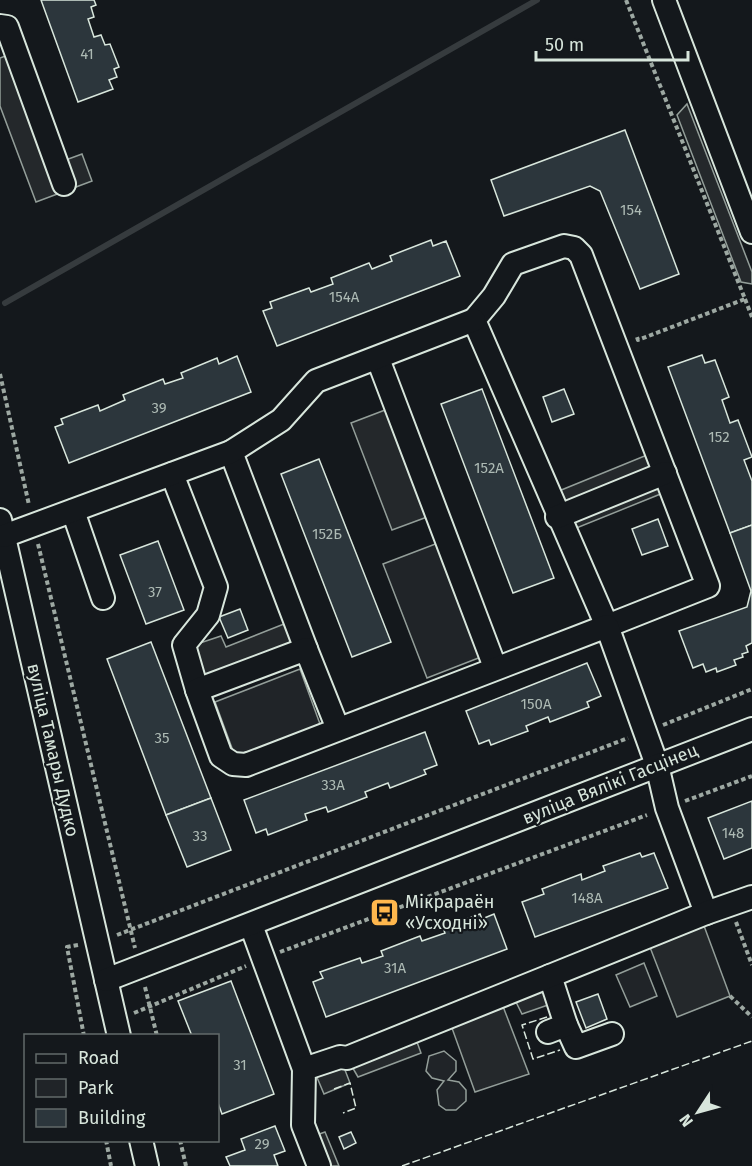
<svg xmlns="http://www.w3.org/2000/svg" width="752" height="1166" viewBox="0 0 752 1166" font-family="'Fira Sans',sans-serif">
<rect width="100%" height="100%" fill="#14181c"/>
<g fill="#202428" stroke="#939e99" stroke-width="1.5">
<path d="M438,543L481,657L427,678L383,564Z"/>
<path d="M300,669L320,724L236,759L215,702Z"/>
<path d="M644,963L657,996L630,1007L616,975Z"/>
<path d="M444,1051L456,1061V1071L448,1080L459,1082L466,1090V1101L456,1110H446L439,1105L437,1090L444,1081L432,1078L426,1071L429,1056Z"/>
</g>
<g fill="#24282b" stroke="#939e99" stroke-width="1.5">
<path d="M21,50L63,161L82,154L92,181L36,202L0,106V58Z"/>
<path d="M687,104L752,272V284L741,282L677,115Z"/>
<path d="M406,402L446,510L392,530L351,423Z"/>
<path d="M647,455L663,493L569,531L554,493Z"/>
<path d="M289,622L303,659L211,694L194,645L221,636L226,647Z"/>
<path d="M700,915L730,996L677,1017L646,937Z"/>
<path d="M539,980L548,1005L522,1014L511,992Z"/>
<path d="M499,996L529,1074L475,1092L448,1017Z"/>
<path d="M413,1031L421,1053L358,1077L347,1058Z"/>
<path d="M340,1057L350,1083L324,1094L313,1068Z"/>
<path d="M325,1132L339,1166H319L308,1138Z"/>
</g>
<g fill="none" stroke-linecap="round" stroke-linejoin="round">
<path stroke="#363b3e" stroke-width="6" d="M5,303L537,0"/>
</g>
<g fill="#2c363c" stroke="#d8e6dc" stroke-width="1.5">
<path d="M41,0H94L96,5L91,7L94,17L88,19L94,37L101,35L105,45L110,44L119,67L114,69L117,77L109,80L113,89L78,102Z"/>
<path d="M625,130L679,274L640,289L600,191L590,186L504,216L491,180Z"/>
<path d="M431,240L433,246L446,241L460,276L277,346L263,311L272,308L270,302L309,288L311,292L333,284L331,278L369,263L372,269L392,261L390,256Z"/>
<path d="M702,355L705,363L715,360L729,397L722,400L730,423L738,420L752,457L744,460L752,481V525L730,533L668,367Z"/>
<path d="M237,356L251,392L69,463L55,427L63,424L61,419L98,405L100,411L125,400L123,395L163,379L165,384L183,378L181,373L217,358L219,364Z"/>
<path d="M482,389L554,578L513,593L441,404Z"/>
<path d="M564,389L574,414L552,422L543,397Z"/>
<path d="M319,459L391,642L352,657L281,474Z"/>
<path d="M658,519L668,546L642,555L632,529Z"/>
<path d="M752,525V643L746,646L748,652L742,654L743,657L734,660L736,665L717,672L716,668L706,672L703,664L693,668L679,631L747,607L751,591L730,533Z"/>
<path d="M158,541L184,610L146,624L120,555Z"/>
<path d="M240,609L248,630L228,638L219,617Z"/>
<path d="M151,642L211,798L166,815L107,659Z"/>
<path d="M587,663L601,696L587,702L589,707L550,722L548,717L526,726L528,731L491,745L489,740L479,744L466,711Z"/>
<path d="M425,732L437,765L424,770L426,774L390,788L388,783L365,792L367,797L328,812L326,807L305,814L307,820L268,835L266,829L256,833L244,800Z"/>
<path d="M211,798L231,850L187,867L166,815Z"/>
<path d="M752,801V848L724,859L708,818Z"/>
<path d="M640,853L642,857L654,853L668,888L535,937L522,902L544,894L542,889L581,874L582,880L605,871L603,866Z"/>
<path d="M480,914L482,919L494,914L507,949L326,1017L313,982L323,978L320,972L360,958L362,963L383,956L381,951L420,936L422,941L445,933L443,928Z"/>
<path d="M231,981L274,1094L222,1114L218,1103V1036H192L178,1001Z"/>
<path d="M598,994L607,1019L586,1028L576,1002Z"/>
<path d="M275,1126L285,1151L274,1155L278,1166H230L226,1157L245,1150L241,1139Z"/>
<path d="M351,1132L356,1143L344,1149L339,1137Z"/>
</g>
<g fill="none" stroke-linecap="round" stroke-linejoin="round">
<defs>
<g id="minor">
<path d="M664,0L752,232"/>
<path d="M0,26L7,27L64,184"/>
<path d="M564,246L574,248L581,255L708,586L607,626L474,320L494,296L513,264Z"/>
<path d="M378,359L495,667"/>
<path d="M231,452L306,649"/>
<path d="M172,474L216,587L208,615L184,645L197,690"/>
<path d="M73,511L103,598"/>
<path d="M557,517L665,473"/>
<path d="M0,520L119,1036"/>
<path d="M4,536L231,452L281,420L316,381L474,320"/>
<path d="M338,729L306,649L197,690L221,756L233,764L246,765L607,626L657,765L667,808L706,913"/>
<path d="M251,925L304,1069"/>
<path d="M106,980L752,729"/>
<path d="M566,1025L576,1047L612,1034"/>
<path d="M548,1032L566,1025L550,976"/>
<path d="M141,1140L147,1166"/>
<path d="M319,1166L303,1125L304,1069L340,1057L347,1058L706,913L752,897"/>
</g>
</defs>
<use href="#minor" stroke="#d8e6dc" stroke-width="26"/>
<g stroke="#9da8a2" stroke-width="4" stroke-dasharray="4.5 3" stroke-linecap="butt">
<path d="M626,0L745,299L638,340L637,337"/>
<path d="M745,299L752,317"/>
<path d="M0,374L29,505"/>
<path d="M38,544L135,948"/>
<path d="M663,725L752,689"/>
<path d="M685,801L752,776"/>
<path d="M736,922L752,965"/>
<path d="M117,935L628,738"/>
<path d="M78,945L67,947L84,1036"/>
<path d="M280,952L647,815"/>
<path d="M145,987L157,1036"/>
<path d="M730,996L752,1017"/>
<path d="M134,1013L246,966"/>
<path d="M106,1140L111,1166"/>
<path d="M180,1140L186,1166"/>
</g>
<use href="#minor" stroke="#14181c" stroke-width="22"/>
<g stroke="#d8e6dc" stroke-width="1.5" stroke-dasharray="8 3" stroke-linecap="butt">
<path d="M547,1017L522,1025L533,1059L560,1050"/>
<path d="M334,1089L350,1083L356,1108L343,1113"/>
<path d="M402,1166L752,1041"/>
</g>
</g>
<defs>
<symbol id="bus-square" viewBox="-11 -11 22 22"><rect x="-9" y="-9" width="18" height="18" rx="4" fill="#ffb74d" stroke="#14181c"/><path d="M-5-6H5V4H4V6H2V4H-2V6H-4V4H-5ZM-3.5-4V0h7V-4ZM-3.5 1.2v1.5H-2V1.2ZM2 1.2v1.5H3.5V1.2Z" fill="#111"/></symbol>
</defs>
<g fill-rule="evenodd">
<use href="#bus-square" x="368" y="896" width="33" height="33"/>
</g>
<g text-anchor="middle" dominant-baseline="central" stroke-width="4.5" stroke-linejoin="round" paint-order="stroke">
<g font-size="15" fill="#adbab4">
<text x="87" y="54">41</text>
<text x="631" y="210">154</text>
<text x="344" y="297">154А</text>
<text x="159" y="408">39</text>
<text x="719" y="437">152</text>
<text x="489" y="468">152А</text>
<text x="327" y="534">152Б</text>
<text x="155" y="592">37</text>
<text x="536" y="704">150А</text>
<text x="162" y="738">35</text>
<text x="333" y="785">33А</text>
<text x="733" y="833">148</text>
<text x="200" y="836">33</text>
<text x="587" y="898">148А</text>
<text x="395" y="968">31А</text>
<text x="240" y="1065">31</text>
<text x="262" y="1144">29</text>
</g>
<g font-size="18" fill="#d8e6dc" stroke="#14181c">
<text transform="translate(53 750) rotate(77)">вуліца Тамары Дудко</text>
<text transform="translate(610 784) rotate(-22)">вуліца Вялікі Гасцінец</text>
</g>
<g font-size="18" fill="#d8e6dc" stroke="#14181c" text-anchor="start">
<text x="405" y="902">Мікрараён<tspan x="405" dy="21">«Усходні»</tspan></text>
</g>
</g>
<rect x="24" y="1034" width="195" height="108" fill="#14181c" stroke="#626a69" stroke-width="1.5"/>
<rect x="36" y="1054" width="30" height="9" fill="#14181c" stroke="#626a69" stroke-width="1.5"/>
<text x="78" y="1064" font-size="18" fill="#d8e6dc">Road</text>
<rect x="36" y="1079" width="30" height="18" fill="#202428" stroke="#626a69" stroke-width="1.5"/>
<text x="78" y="1094" font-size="18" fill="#d8e6dc">Park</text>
<rect x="36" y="1109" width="30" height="18" fill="#2c363c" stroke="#626a69" stroke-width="1.5"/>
<text x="78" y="1124" font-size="18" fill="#d8e6dc">Building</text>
<g transform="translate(698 1112) rotate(234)" stroke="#14181c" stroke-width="4.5" paint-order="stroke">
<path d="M0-4.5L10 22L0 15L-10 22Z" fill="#d8e6dc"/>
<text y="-9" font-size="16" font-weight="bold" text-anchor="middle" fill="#d8e6dc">N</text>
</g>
<path d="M536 51v9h152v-9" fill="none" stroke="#d8e6dc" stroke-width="3"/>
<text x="545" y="51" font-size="18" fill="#d8e6dc" stroke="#14181c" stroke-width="4.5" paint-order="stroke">50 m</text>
</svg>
